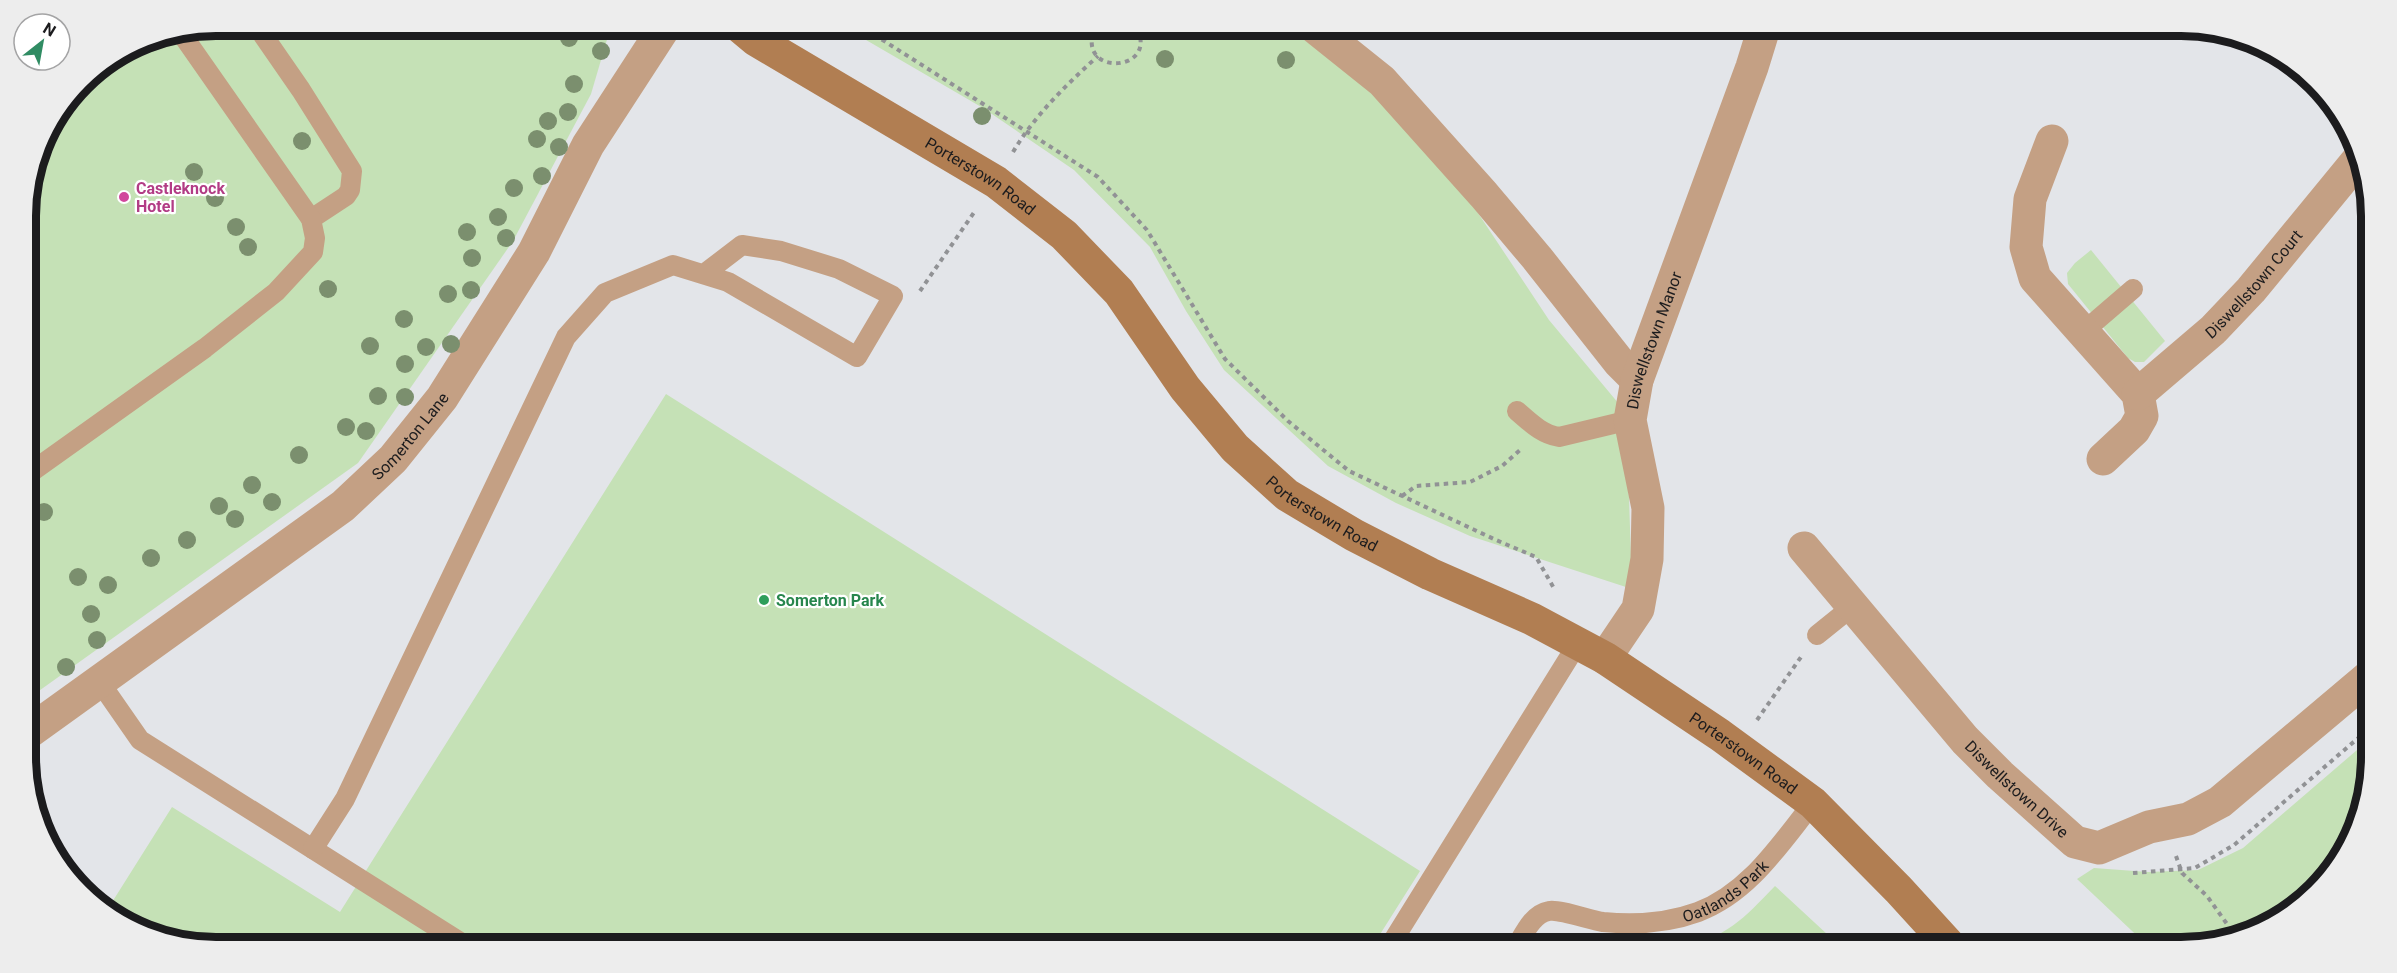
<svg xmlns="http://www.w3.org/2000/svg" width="2397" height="973" viewBox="0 0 2397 973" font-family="Roboto,sans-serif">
<rect width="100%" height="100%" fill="#e3e5e9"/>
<g fill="#c5e1b6">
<path d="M1284,25L1374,91L1468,198L1549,320L1619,404L1629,497L1632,589L1470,536L1396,503L1328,466L1224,370L1186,311L1150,247L1074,170L983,108L842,26Z"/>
<path d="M216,26H611L591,94L513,241L358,463L29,698L26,203L45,132L90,73L144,40Z"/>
<path d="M2091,250L2165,341L2144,362H2135L2128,358L2068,284L2067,273L2075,263Z"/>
<path d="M666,394L1420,871L1372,947H216L155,937L109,907L172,807L340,912Z"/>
<path d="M2371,738V757L2361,818L2332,873L2297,908L2242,937L2193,947H2149L2077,879L2094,868L2148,872L2198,870L2243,848Z"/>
<path d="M1775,886L1841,947H1679C1727,938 1743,919 1775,886Z"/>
</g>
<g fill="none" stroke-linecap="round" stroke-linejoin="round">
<g stroke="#919295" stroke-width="4" stroke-dasharray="4.5 4.5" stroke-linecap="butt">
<path d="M859,25L1098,177L1147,230L1225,359L1288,421L1349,471L1496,540L1536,557L1555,590"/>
<path d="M1096,25C1071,79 1164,73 1135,25"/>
<path d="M1013,152C1035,115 1066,85 1098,56"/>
<path d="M920,291L975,211"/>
<path d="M1402,496L1416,486L1470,482L1502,466L1520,450"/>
<path d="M1757,720L1801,657"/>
<path d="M2176,856L2182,873L2207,896L2237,938"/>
<path d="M2133,873L2195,868L2234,845L2371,727"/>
</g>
<g stroke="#c4a084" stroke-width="20">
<path d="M256,25L301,90L352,171L350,190L346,196L311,219"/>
<path d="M2083,332L2133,289"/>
<path d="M1517,411C1530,422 1541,434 1559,437L1630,420"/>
<path d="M27,475L205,348L276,292L313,252L315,238L311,219L181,33"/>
<path d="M1817,635L1853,606"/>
<path d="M99,681L140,740L468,947"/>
<path d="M313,849L345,799L566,337L605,293L673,265L728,282L857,357L893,296L839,269L781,251L742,245L704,274"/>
<path d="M1389,947L1578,643"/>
<path id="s1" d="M1516,947C1524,934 1532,914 1549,911C1559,909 1590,920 1603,922C1634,925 1668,923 1698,912C1749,893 1780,844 1813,803"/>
</g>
<g stroke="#c4a084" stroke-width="33">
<path d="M1312,25L1382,81L1484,195L1537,258L1619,362L1637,380"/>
<path d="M2052,141L2030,199L2026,247L2035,278L2138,394L2142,416L2134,430L2103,459"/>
<path id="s2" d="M2138,394L2213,330L2251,290L2357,161"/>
<path id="s3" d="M1804,548L1965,740L2000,775L2075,842L2099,848L2149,827L2188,819L2220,802L2371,675"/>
<path id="s4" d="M1605,658L1638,609L1647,559L1648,508L1630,420L1637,380L1752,67L1765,25"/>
<path id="s5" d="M29,732L343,506L393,459L442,398L534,252L588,145L666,25"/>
</g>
<path stroke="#b17e52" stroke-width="33" id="s6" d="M738,25L756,40L996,182L1064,235L1119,292L1185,388L1235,448L1287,495L1354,535L1430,574L1532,619L1605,658L1720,735L1813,803L1899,890L1951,947"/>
</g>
<g fill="#7b8f6e">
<circle cx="569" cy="38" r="9"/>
<circle cx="601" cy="51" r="9"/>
<circle cx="1165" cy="59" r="9"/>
<circle cx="1286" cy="60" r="9"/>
<circle cx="574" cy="84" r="9"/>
<circle cx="568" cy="112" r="9"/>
<circle cx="982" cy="116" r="9"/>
<circle cx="548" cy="121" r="9"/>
<circle cx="537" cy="139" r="9"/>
<circle cx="302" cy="141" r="9"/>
<circle cx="559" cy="147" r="9"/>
<circle cx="194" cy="172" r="9"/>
<circle cx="542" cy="176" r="9"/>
<circle cx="514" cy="188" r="9"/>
<circle cx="215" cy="198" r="9"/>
<circle cx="498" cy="217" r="9"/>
<circle cx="236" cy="227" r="9"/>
<circle cx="467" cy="232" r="9"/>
<circle cx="506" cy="238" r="9"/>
<circle cx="248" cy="247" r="9"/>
<circle cx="472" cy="258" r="9"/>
<circle cx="328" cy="289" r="9"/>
<circle cx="471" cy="290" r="9"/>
<circle cx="448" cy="294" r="9"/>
<circle cx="404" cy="319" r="9"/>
<circle cx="451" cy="344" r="9"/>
<circle cx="370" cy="346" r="9"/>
<circle cx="426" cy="347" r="9"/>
<circle cx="405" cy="364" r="9"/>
<circle cx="378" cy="396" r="9"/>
<circle cx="405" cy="397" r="9"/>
<circle cx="346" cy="427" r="9"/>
<circle cx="366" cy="431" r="9"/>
<circle cx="299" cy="455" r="9"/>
<circle cx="252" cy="485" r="9"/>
<circle cx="272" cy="502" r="9"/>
<circle cx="219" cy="506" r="9"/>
<circle cx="44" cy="512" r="9"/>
<circle cx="235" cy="519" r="9"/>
<circle cx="187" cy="540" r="9"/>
<circle cx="151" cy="558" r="9"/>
<circle cx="78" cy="577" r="9"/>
<circle cx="108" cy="585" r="9"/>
<circle cx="91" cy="614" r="9"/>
<circle cx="97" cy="640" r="9"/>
<circle cx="66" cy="667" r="9"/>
</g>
<circle fill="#d1479c" stroke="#fff" stroke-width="2" cx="124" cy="197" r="6"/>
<circle fill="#2e9e5b" stroke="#fff" stroke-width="2" cx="764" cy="600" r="6"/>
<g text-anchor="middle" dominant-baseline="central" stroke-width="4.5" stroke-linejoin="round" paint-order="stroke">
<g font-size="16" fill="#1c1c1e" stroke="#fff">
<text stroke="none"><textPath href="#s6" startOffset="286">Porterstown Road</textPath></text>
<text stroke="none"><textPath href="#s2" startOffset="160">Diswellstown Court</textPath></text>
<text stroke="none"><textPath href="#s4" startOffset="334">Diswellstown Manor</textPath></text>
<text stroke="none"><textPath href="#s5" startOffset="484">Somerton Lane</textPath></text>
<text stroke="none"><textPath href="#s6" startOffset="772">Porterstown Road</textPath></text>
<text stroke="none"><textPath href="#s6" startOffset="1258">Porterstown Road</textPath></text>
<text stroke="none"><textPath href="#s3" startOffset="322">Diswellstown Drive</textPath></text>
<text stroke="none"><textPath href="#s1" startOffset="236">Oatlands Park</textPath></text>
</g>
<g font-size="16" font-weight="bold" fill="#b23c85" stroke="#fff" text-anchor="start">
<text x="136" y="188">Castleknock<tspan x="136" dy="18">Hotel</tspan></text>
</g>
<g font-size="16" font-weight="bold" fill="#27864d" stroke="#fff" text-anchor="start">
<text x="776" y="600">Somerton Park</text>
</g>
</g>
<path d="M0 0H2397V973H0ZM216 36H2181A180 180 0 0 1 2361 216V757A180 180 0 0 1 2181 937H216A180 180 0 0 1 36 757V216A180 180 0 0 1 216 36Z" fill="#ededed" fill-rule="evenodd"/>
<path fill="none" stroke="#1c1c1e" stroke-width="8" d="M216 36H2181A180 180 0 0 1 2361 216V757A180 180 0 0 1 2181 937H216A180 180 0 0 1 36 757V216A180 180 0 0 1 216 36Z"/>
<g transform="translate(42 42) rotate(31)"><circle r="28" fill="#ffffff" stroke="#a4a4a5" stroke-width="1.5"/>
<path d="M0-4.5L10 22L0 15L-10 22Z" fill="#308c63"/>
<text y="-9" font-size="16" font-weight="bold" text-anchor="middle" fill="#1c1c1e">N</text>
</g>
</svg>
